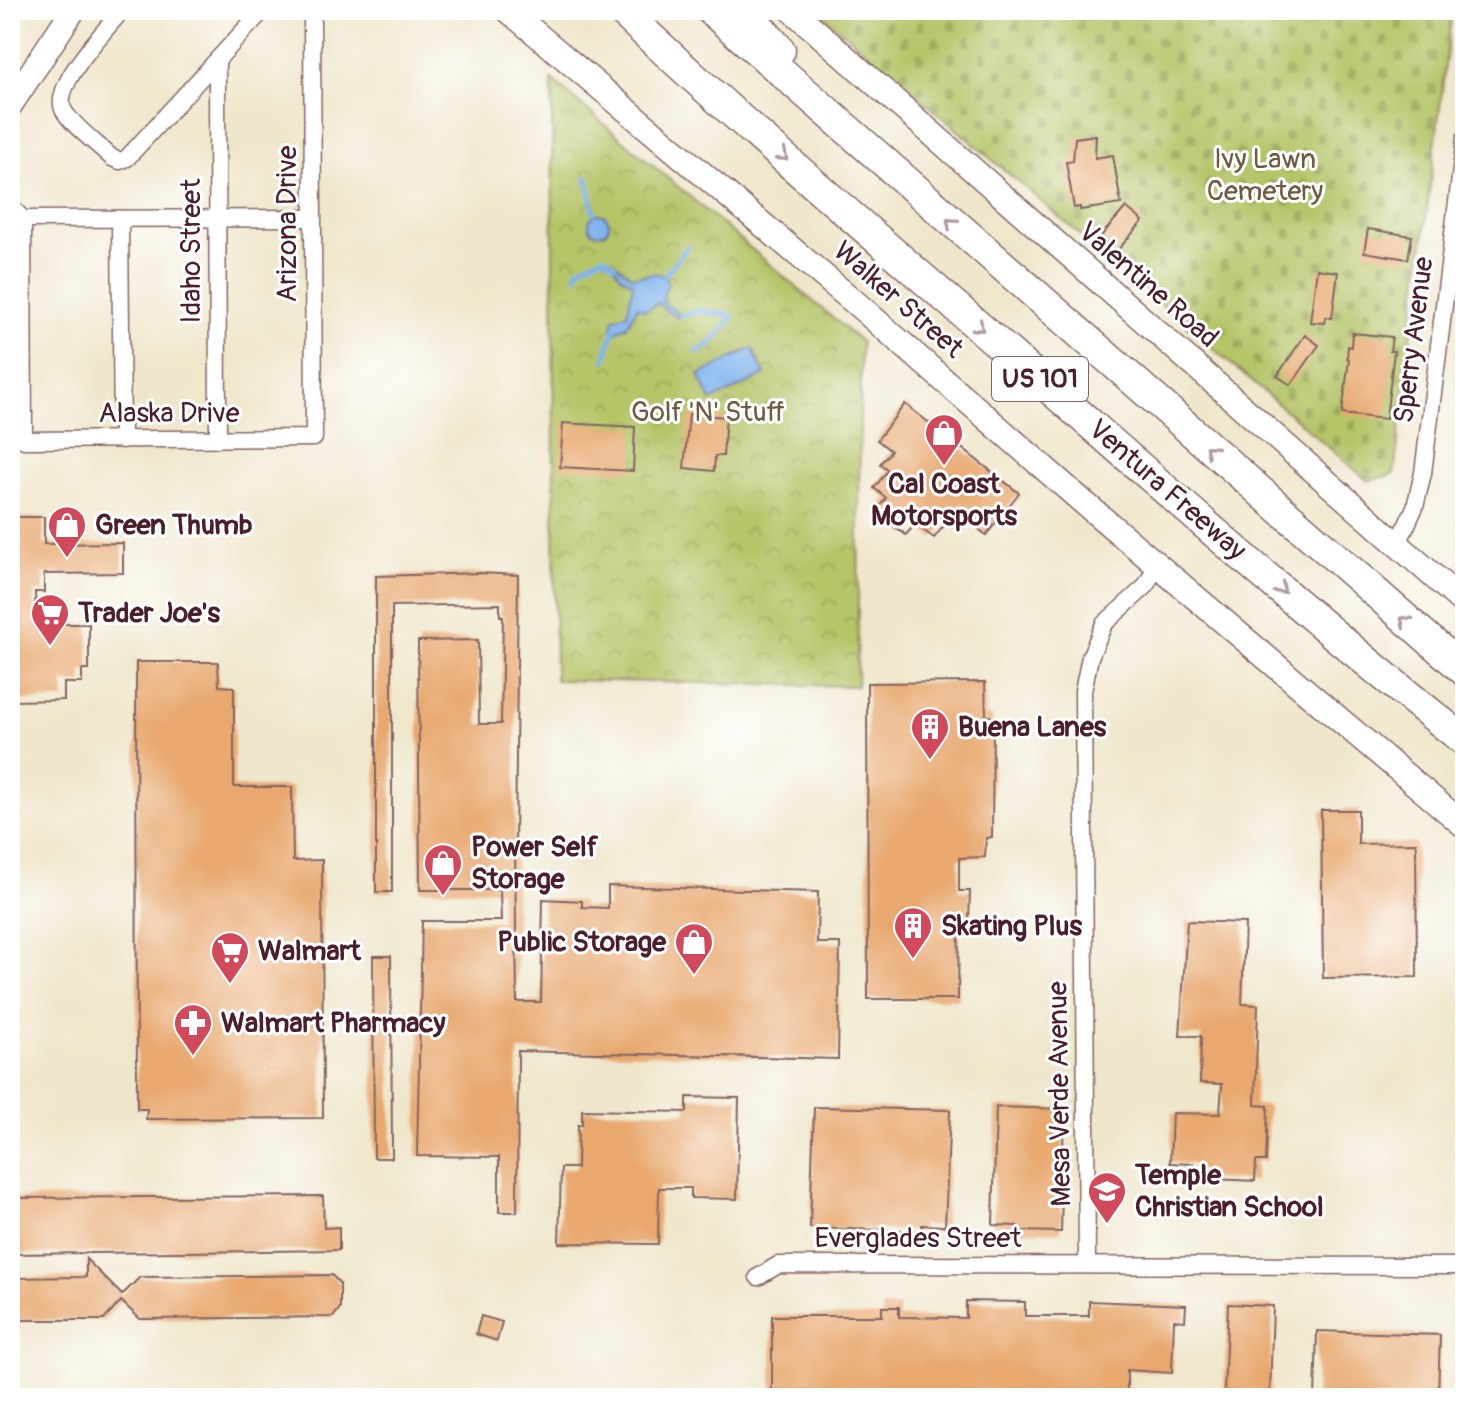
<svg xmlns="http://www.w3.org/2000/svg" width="1475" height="1408" viewBox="0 0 1475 1408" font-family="Pangolin,sans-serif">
<defs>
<pattern id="cemetery-stones" width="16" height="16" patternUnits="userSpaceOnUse" patternTransform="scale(2)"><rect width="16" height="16" fill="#b5c568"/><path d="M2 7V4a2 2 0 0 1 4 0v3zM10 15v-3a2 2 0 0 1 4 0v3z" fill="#9da95a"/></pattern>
<pattern id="park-crowns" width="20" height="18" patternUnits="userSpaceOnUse" patternTransform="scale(2)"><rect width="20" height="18" fill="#b5c568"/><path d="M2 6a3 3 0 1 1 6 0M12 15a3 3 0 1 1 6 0" fill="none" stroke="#9da95a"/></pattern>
</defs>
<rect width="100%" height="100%" fill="#fff"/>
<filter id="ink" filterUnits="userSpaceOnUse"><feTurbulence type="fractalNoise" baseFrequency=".0125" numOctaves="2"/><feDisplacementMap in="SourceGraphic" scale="16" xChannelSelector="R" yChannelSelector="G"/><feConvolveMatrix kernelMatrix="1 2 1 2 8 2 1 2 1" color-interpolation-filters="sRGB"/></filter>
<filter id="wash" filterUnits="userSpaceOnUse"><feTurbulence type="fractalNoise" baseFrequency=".006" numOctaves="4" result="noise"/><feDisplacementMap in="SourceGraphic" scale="32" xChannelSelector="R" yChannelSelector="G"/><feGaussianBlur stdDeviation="1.8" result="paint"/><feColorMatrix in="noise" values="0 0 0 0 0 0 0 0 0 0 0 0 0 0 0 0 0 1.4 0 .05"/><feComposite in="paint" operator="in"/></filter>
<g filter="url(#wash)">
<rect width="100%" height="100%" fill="#efe7cb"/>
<path fill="url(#cemetery-stones)" stroke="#80724a" stroke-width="2" d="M817,10H1452L1394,474L1368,481Z"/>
<path fill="url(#park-crowns)" stroke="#80724a" stroke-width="2" d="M552,80L861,342L857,686L555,680Z"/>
<g fill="#7fb4ed" stroke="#646a8c" stroke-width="2">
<circle cx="599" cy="224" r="10"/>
<path d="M617,264L631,276C645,278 663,265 668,284L663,295L665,304L681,314L680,318L665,310L659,303L646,310L637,307L626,328L624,327L616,332L612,327L614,318L627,314L633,283L621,276L614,266Z"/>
<path d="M752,348L765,375L711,401L699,375Z"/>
</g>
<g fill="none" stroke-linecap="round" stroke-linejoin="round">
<g stroke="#7fb4ed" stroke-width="5">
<path d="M587,177L594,213"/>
<path d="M665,275L687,247"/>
<path d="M576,276L579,268L604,256L615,265"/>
<path d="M681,316L700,311L730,315L732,318L712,343L697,352"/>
<path d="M605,360L614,330"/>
</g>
</g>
<g id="blocks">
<g fill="#e8a86e">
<path d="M1096,135L1095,158L1113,155L1121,204L1080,210V207L1074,208L1066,162L1073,161L1075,138Z"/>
<path d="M1126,207L1143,221L1117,251L1101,236Z"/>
<path d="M1368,229L1412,236L1408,259L1364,252Z"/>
<path d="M1317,269L1338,272L1332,318L1326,317L1325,323L1310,322Z"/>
<path d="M1352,333L1392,337L1390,351H1394L1386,419L1342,414L1349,359L1347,358L1348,346L1351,347Z"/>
<path d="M1305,335L1319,345L1291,385L1277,376Z"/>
<path d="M905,404L1019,493L986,535L969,521L960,532L947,522L934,538L915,524L906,535L876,511L886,498L874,488L888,470L880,464L891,451L877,440Z"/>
<path d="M689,414L726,417L723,456H715L714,471L684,468Z"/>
<path d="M563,423L635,427L633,471L560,467Z"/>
<path d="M10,517H44V544L123,543V573L44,574V592H35L36,624H89V670H82V683H64V700L10,701Z"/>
<path d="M480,573L518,575L515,848L517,1002H541L543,899L582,901V907L608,908V886L818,892L817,943H840L838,1059L518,1051L517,1212H499V1157L417,1156L422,921H501L500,890H420L418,641L478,640L479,724H501L503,616H500V604L392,606V892H376V576Z"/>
<path d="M136,662H218L219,686L234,687V787H292L293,861L322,860L323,1118L146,1119L147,1109H137Z"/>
<path d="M985,682L986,716L993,717L992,837L986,838L985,857L959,858V891H970L969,921H959L958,999H868L867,683Z"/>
<path d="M1321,810H1358V844L1416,843L1417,977L1323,978Z"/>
<path d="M1187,921L1245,923L1242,1004L1258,1005L1255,1105L1268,1106L1266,1161H1256L1255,1181L1192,1178L1193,1164L1170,1163L1172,1113L1220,1114L1222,1084L1200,1083L1201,1036H1180Z"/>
<path d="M373,956H391L392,1158H374Z"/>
<path d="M687,1097L739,1098L737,1199L691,1198V1188H659L658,1244L559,1243L561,1168H577L578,1125H582V1110L687,1112Z"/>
<path d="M814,1107L950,1110L945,1226L922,1225V1231L810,1228Z"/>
<path d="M996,1107L1064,1109L1061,1232L1017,1231V1226L993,1225Z"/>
<path d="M323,1196L324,1228L339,1227V1250L10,1254V1198Z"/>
<path d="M86,1259L122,1295L140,1277L332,1275L340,1284V1308L333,1317L140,1319L121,1301L104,1320H10V1278L86,1277Z"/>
<path d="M966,1301L1025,1302V1316H1089V1301L1186,1305L1185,1321L1174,1320L1172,1373L1127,1370V1398H772V1316H882V1307H899V1317L966,1318Z"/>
<path d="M1228,1304L1273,1306L1270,1394L1224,1391Z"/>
<path d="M481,1316L502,1322L497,1341L476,1334Z"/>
<path d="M1317,1331L1440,1335L1438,1398H1315Z"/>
</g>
</g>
</g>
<g filter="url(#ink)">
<use href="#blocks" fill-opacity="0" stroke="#846563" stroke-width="2"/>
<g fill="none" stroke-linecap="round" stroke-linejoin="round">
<defs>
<g id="street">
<path d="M122,10C106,30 53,84 63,109C69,123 100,146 112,158L120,161L127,158L263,10"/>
<path d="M217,63L218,439"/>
<path d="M10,206L23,219L312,218"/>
<path d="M23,219L24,440L314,438L312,10"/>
<path d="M120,220L122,440"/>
<path d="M1398,544L1415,507L1423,473L1465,138"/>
<path d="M1087,1263L1083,691L1090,657L1104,624L1145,587L1157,565"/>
<path d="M758,1277L778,1265L1465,1266"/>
</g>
<g id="secondary">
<path d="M508,10L858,305L1083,502L1465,826"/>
<path d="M792,10L1465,604"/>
<path d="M10,105L73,10"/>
</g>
<g id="highway">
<path d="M621,10C748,130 883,243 1015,358C1163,487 1310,619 1465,741"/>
<path d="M711,10L1465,671"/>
<path d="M744,10L780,50"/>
</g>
</defs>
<use href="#street" stroke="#846563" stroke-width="19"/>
<use href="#secondary" stroke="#846563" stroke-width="27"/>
<use href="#highway" stroke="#846563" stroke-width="33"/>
<use href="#street" stroke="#fff" stroke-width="16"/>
<use href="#secondary" stroke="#fff" stroke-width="24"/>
<use href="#highway" stroke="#fff" stroke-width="30"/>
</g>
<defs><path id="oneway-chevron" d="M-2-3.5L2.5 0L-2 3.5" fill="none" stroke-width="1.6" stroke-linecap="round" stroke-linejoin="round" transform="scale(2)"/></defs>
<g stroke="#ae9aa0">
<use href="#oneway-chevron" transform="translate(783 156) rotate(41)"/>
<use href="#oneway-chevron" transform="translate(951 223) rotate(-139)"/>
<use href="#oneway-chevron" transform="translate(979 327) rotate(41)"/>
<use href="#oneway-chevron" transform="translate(1210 450) rotate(-139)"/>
<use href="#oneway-chevron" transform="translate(1281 589) rotate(41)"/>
<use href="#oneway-chevron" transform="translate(1405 621) rotate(-139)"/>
</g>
</g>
<defs>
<symbol id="shop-pin" viewBox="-11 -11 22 30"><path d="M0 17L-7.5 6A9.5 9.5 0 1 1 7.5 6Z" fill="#d1495b" stroke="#fff"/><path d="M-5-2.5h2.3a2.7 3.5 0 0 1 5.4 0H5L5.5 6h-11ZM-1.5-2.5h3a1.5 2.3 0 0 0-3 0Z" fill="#fff"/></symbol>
<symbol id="supermarket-pin" viewBox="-11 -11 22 30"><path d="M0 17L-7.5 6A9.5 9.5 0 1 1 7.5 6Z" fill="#d1495b" stroke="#fff"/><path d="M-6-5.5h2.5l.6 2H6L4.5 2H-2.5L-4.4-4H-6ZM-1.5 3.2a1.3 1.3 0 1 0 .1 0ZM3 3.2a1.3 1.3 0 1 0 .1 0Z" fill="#fff"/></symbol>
<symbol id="building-pin" viewBox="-11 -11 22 30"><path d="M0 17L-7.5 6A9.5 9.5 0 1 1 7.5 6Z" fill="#d1495b" stroke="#fff"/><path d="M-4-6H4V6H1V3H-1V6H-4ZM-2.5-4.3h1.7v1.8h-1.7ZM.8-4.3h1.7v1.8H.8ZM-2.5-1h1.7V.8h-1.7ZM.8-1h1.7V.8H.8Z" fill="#fff"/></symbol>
<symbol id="pharmacy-pin" viewBox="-11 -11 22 30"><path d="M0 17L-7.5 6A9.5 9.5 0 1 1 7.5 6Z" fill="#d1495b" stroke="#fff"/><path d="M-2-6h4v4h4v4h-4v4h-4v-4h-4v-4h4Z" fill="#fff"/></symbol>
<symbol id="school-pin" viewBox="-11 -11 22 30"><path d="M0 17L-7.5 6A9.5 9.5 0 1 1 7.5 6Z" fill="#d1495b" stroke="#fff"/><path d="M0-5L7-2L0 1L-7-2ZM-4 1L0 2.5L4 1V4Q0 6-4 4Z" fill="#fff"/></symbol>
</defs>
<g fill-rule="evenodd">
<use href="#shop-pin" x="922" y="411" width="44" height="60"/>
<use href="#shop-pin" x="45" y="503" width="44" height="60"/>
<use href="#supermarket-pin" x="28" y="591" width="44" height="60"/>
<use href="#building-pin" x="908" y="705" width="44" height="60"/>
<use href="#shop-pin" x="421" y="841" width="44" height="60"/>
<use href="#building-pin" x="891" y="904" width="44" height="60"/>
<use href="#shop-pin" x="672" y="920" width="44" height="60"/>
<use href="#supermarket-pin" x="208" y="929" width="44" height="60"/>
<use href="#pharmacy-pin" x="171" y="1001" width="44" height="60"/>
<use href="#school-pin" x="1085" y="1169" width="44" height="60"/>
</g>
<g text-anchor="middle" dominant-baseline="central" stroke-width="6" stroke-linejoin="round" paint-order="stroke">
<rect fill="#fff" stroke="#80626b" stroke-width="2" x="992" y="357" width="96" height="44" rx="6"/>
<g font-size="26" font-weight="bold" fill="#4a1f2b">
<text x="1040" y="379">US 101</text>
</g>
<g font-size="28" fill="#6f5940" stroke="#fff">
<text x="1265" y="159">Ivy Lawn<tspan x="1265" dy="32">Cemetery</tspan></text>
<text x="708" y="412">Golf 'N' Stuff</text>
</g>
<g font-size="28" fill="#4a1f2b" stroke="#fff">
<text transform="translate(287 224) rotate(-90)">Arizona Drive</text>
<text transform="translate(191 251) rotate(-90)">Idaho Street</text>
<text transform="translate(1148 285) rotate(41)">Valentine Road</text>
<text transform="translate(898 300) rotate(41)">Walker Street</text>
<text transform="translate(1414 340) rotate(-83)">Sperry Avenue</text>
<text x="169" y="413">Alaska Drive</text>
<text transform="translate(1167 490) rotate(41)">Ventura Freeway</text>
<text transform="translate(1060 1094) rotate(-91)">Mesa Verde Avenue</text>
<text x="918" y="1238">Everglades Street</text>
</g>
<g font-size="28" font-weight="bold" fill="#4a1f2b" stroke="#fff" text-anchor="start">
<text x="944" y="484" text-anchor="middle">Cal Coast<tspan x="944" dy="32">Motorsports</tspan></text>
<text x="95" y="525">Green Thumb</text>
<text x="78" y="613">Trader Joe's</text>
<text x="958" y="727">Buena Lanes</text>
<text x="471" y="847">Power Self<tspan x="471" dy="32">Storage</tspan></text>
<text x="941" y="926">Skating Plus</text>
<text x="666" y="942" text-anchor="end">Public Storage</text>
<text x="258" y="951">Walmart</text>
<text x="221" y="1023">Walmart Pharmacy</text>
<text x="1135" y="1175">Temple<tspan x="1135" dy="32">Christian School</tspan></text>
</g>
</g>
<rect width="1475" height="1408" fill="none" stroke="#fff" stroke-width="40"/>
</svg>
